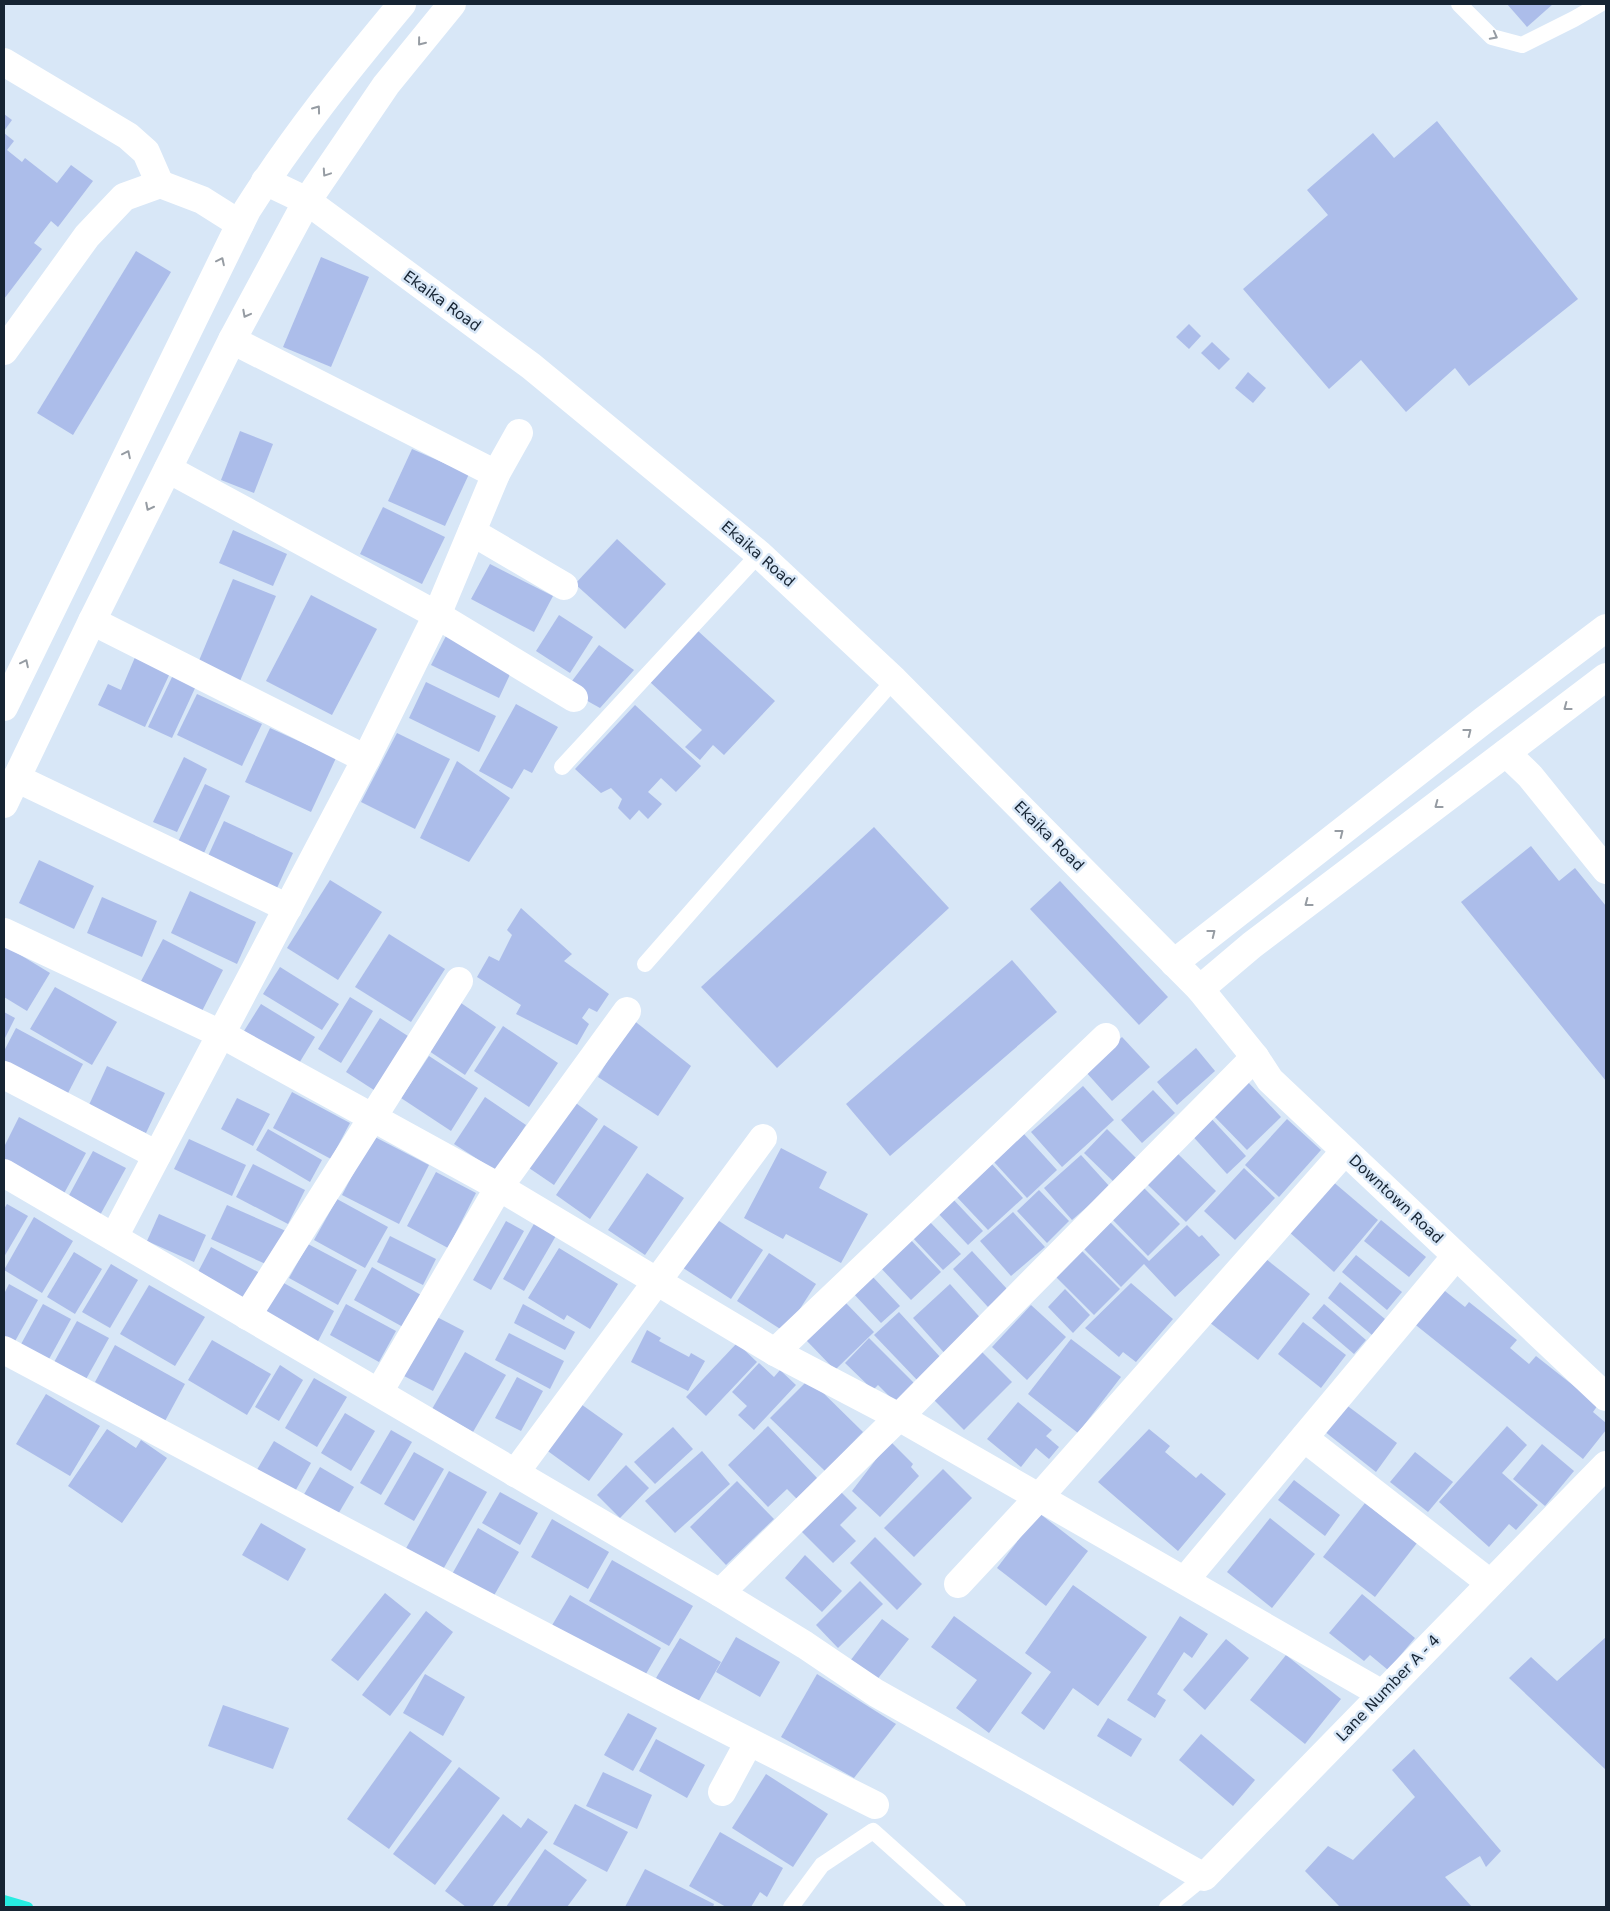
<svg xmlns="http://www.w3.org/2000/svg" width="1610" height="1911" viewBox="0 0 1610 1911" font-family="'DejaVu Sans',sans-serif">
<rect width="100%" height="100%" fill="#d8e7f7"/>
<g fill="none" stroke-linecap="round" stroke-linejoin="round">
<path stroke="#27ece1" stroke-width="10" d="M4,1900L28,1907"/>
</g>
<g fill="#acbdea">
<path d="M1507,4H1553L1527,27Z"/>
<path d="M4,114L12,120L4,131Z"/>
<path d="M1437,121L1578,299L1469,386L1455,368L1406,412L1361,360L1329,389L1243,289L1328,215L1307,190L1373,133L1394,158Z"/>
<path d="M4,133L14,141L7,150L22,162L25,158L57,183L71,165L93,181L58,227L51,221L34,243L42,249L4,299Z"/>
<path d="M136,251L171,272L73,435L37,413Z"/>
<path d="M321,257L369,277L331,367L283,347Z"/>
<path d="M1189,324L1201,336L1189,349L1176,337Z"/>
<path d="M1212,342L1230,359L1219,370L1201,353Z"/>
<path d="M1248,372L1266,388L1253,403L1235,388Z"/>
<path d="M240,431L273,444L254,493L221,480Z"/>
<path d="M412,449L469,474L445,526L388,501Z"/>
<path d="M383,507L445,537L422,584L360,554Z"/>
<path d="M233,530L287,554L273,586L219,563Z"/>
<path d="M617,539L666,584L625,629L575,584Z"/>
<path d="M490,564L553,596L534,632L471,599Z"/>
<path d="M233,579L276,596L240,681L198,663Z"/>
<path d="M311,595L377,629L332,715L266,681Z"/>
<path d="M559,615L593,637L570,673L536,651Z"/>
<path d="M698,631L775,701L724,755L713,745L700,760L685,747L702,730L650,682Z"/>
<path d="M447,634L514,666L499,698L431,665Z"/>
<path d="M599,645L634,670L600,708L566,689Z"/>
<path d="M136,655L171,671L145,727L98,705L108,684L121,690Z"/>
<path d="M173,675L196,686L172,738L148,727Z"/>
<path d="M426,682L496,716L479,752L409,718Z"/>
<path d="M197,694L262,724L242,766L177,735Z"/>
<path d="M516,704L558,727L532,773L524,769L512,789L479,771Z"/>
<path d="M635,705L701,766L676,792L661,778L648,792L662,804L648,819L639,810L630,820L618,808L622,799L611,788L601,793L575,769Z"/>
<path d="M270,728L336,758L311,812L245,782Z"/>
<path d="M397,733L450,759L415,829L361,802Z"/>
<path d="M184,757L207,769L177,832L153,822Z"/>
<path d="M457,761L510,798L469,862L420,838Z"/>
<path d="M205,784L230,796L204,853L178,842Z"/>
<path d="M224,821L293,853L277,888L208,856Z"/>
<path d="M874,827L949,908L777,1068L701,987Z"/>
<path d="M1531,846L1559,881L1575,868L1606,906V1081L1461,902Z"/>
<path d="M39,860L94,886L74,929L19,903Z"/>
<path d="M330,880L382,912L338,980L287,948Z"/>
<path d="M1060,881L1168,997L1139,1025L1030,909Z"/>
<path d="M190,891L256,922L237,964L171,933Z"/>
<path d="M102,897L157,921L142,957L87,933Z"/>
<path d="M521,908L572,954L564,961L609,994L597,1012L589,1008L582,1018L589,1024L577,1045L516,1014L521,1005L477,977L489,956L499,961L512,935L507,930Z"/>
<path d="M389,934L445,969L411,1022L355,987Z"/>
<path d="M163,939L223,970L200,1015L139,985Z"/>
<path d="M4,945L50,973L27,1011L4,997Z"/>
<path d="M1012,960L1057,1012L890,1156L846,1104Z"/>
<path d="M280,967L339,1004L322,1030L263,994Z"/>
<path d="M55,987L117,1022L92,1065L30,1029Z"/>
<path d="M350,997L373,1011L341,1063L318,1049Z"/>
<path d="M461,1003L496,1027L465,1075L429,1051Z"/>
<path d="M261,1004L315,1037L298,1065L244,1031Z"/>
<path d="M4,1012L15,1018L4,1040Z"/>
<path d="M380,1018L411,1038L377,1092L346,1072Z"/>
<path d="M632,1019L691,1066L658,1116L598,1077Z"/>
<path d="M503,1026L558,1063L529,1107L474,1071Z"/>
<path d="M16,1028L83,1064L67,1095L4,1060V1051Z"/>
<path d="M1122,1037L1150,1067L1112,1101L1085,1071Z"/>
<path d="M1196,1048L1215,1071L1177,1105L1157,1082Z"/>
<path d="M429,1056L478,1088L451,1131L401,1098Z"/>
<path d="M107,1066L165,1093L146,1133L88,1107Z"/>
<path d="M1247,1081L1281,1117L1247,1150L1212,1114Z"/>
<path d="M1083,1086L1114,1120L1062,1167L1031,1132Z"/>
<path d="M1153,1090L1175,1113L1142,1143L1121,1120Z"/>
<path d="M292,1092L350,1123L331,1159L273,1128Z"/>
<path d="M485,1097L526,1125L496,1171L454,1144Z"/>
<path d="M237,1098L270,1114L253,1146L221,1129Z"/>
<path d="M573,1101L598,1119L554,1185L529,1168Z"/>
<path d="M1207,1114L1246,1156L1227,1174L1188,1131Z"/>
<path d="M19,1117L86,1153L61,1199L4,1169V1147Z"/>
<path d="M1287,1119L1321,1150L1279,1197L1245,1165Z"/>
<path d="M604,1125L638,1147L590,1219L556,1195Z"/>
<path d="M268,1129L322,1160L310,1182L256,1150Z"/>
<path d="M1107,1129L1139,1161L1116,1184L1084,1153Z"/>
<path d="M1024,1134L1057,1170L1027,1198L994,1162Z"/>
<path d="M373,1136L429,1165L399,1224L342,1195Z"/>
<path d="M189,1139L246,1165L232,1196L174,1169Z"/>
<path d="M781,1148L827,1172L819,1188L868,1214L841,1263L786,1234L783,1239L744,1218Z"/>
<path d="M93,1151L126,1168L99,1217L67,1199Z"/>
<path d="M1177,1153L1216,1191L1186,1222L1147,1184Z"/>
<path d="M1081,1155L1110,1187L1072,1220L1044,1188Z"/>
<path d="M990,1162L1023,1198L988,1230L954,1194Z"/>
<path d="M253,1164L305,1190L288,1224L236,1197Z"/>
<path d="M1244,1168L1275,1198L1235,1240L1204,1211Z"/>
<path d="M436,1172L476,1193L448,1248L407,1226Z"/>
<path d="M647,1173L684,1198L645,1255L608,1230Z"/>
<path d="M1331,1180L1378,1220L1334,1272L1288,1231Z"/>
<path d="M1143,1187L1180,1224L1148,1256L1111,1218Z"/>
<path d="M1039,1190L1069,1221L1047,1243L1017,1211Z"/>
<path d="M951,1197L983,1231L968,1245L936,1211Z"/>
<path d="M337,1199L388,1227L365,1268L314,1240Z"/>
<path d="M7,1204L28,1216L4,1257V1209Z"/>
<path d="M227,1205L286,1231L270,1266L211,1239Z"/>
<path d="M1013,1212L1045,1247L1011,1276L980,1241Z"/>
<path d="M159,1214L206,1235L194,1262L147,1241Z"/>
<path d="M710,1215L763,1250L731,1299L677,1264Z"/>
<path d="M34,1217L73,1241L42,1293L4,1270Z"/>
<path d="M928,1220L961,1254L943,1270L911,1236Z"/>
<path d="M1381,1220L1426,1257L1409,1277L1364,1241Z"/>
<path d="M506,1221L524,1231L491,1290L473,1280Z"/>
<path d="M535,1222L557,1234L524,1291L503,1279Z"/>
<path d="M1110,1222L1149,1261L1187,1225L1199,1237L1202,1235L1220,1255L1175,1297L1144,1264L1121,1287L1083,1248Z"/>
<path d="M390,1236L436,1259L423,1285L377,1262Z"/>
<path d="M909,1238L941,1272L911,1300L879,1266Z"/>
<path d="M308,1244L357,1270L338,1305L289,1278Z"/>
<path d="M211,1247L260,1273L246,1300L197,1274Z"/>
<path d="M559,1248L618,1284L590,1329L567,1315L564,1320L528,1298Z"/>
<path d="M1081,1250L1120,1289L1094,1315L1055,1276Z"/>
<path d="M972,1251L1007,1289L988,1307L953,1269Z"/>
<path d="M74,1252L102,1269L75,1314L47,1297Z"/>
<path d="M769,1253L816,1284L785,1332L737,1301Z"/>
<path d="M1261,1255L1310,1294L1258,1360L1209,1322Z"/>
<path d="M1356,1255L1402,1292L1387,1310L1342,1272Z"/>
<path d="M111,1264L138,1280L110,1328L82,1312Z"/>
<path d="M372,1267L421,1295L403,1327L354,1300Z"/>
<path d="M871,1275L900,1306L881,1323L852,1292Z"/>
<path d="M282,1282L334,1311L317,1343L264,1314Z"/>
<path d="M1340,1282L1385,1319L1372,1335L1328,1298Z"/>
<path d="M1131,1283L1173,1319L1136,1362L1123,1352L1119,1357L1085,1328Z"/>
<path d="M1435,1283L1465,1307L1469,1302L1517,1340L1510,1348L1529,1364L1536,1356L1598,1405L1593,1412L1606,1423V1430L1583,1459L1407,1318Z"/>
<path d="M9,1284L38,1300L14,1343L4,1337V1294Z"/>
<path d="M950,1284L985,1323L948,1357L913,1318Z"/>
<path d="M149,1285L205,1317L175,1366L120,1334Z"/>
<path d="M1065,1289L1090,1315L1073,1333L1048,1307Z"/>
<path d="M845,1302L874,1332L835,1370L806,1340Z"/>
<path d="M43,1304L71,1319L48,1361L20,1346Z"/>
<path d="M346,1304L396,1331L379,1362L330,1335Z"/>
<path d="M523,1304L575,1332L565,1350L514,1323Z"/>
<path d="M1324,1304L1366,1340L1354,1354L1312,1318Z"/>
<path d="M1031,1305L1066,1337L1027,1380L992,1347Z"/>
<path d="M899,1312L942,1359L918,1381L874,1335Z"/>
<path d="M435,1316L464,1331L433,1391L404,1376Z"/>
<path d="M77,1321L109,1338L85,1381L53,1364Z"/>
<path d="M1303,1322L1346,1355L1321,1388L1278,1354Z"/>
<path d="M647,1330L661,1338L659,1341L689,1357L691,1353L705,1361L688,1391L631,1362Z"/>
<path d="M509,1333L564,1361L550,1389L495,1360Z"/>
<path d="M869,1338L914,1383L895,1402L878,1385L873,1390L845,1363Z"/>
<path d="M1071,1339L1121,1377L1078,1433L1028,1394Z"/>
<path d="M212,1340L271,1374L247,1415L188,1380Z"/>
<path d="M737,1343L757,1362L706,1416L686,1397Z"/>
<path d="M115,1345L185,1384L165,1421L95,1382Z"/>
<path d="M980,1350L1012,1382L964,1430L932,1398Z"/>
<path d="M465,1352L506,1375L473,1432L432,1409Z"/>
<path d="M759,1363L774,1377L780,1370L796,1385L754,1430L738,1415L747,1406L732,1392Z"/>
<path d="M280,1365L303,1380L279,1421L255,1407Z"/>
<path d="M517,1377L543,1391L521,1431L495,1418Z"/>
<path d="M314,1378L347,1397L317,1447L285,1428Z"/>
<path d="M809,1379L863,1432L825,1471L770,1418Z"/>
<path d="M46,1394L100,1426L70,1476L16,1444Z"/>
<path d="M578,1402L623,1434L589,1481L545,1449Z"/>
<path d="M1018,1402L1052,1430L1046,1436L1059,1447L1049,1459L1036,1448L1021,1467L987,1439Z"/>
<path d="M1345,1404L1397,1443L1376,1472L1324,1431Z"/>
<path d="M345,1413L375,1431L351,1471L321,1453Z"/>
<path d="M768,1426L818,1479L797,1499L787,1489L768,1507L728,1465Z"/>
<path d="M1507,1426L1527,1445L1502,1473L1538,1505L1516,1530L1509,1524L1489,1547L1439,1502Z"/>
<path d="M673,1427L693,1449L655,1484L634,1462Z"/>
<path d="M107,1429L136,1448L141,1440L167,1458L122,1523L68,1486Z"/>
<path d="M1149,1429L1170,1446L1165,1452L1196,1478L1201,1473L1226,1494L1178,1551L1098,1482Z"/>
<path d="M391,1430L412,1442L381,1495L360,1483Z"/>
<path d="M274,1441L311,1463L293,1495L255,1473Z"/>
<path d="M890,1441L913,1464L911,1467L919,1476L880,1517L852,1491Z"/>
<path d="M1542,1444L1574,1471L1545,1506L1513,1479Z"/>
<path d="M702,1451L730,1484L675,1533L645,1501Z"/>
<path d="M414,1452L444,1469L414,1521L384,1504Z"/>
<path d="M1415,1452L1453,1482L1428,1512L1390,1482Z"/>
<path d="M626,1465L649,1488L620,1518L597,1495Z"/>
<path d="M320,1467L354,1487L337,1516L303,1496Z"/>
<path d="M943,1469L972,1498L914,1557L884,1528Z"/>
<path d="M449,1471L487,1492L441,1573L404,1552Z"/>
<path d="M1294,1480L1340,1515L1325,1536L1278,1500Z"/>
<path d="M737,1481L774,1519L726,1565L690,1527Z"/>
<path d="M839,1490L857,1508L840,1525L856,1541L833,1563L800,1530Z"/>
<path d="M500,1492L538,1513L520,1545L482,1523Z"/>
<path d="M1365,1503L1417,1543L1375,1597L1323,1557Z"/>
<path d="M1039,1513L1088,1551L1046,1606L997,1568Z"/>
<path d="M1270,1518L1315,1554L1272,1608L1227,1572Z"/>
<path d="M552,1519L609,1552L588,1589L531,1557Z"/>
<path d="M261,1523L306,1549L288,1581L242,1555Z"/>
<path d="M478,1528L519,1552L492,1599L451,1576Z"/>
<path d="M875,1537L922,1584L897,1610L850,1563Z"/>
<path d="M805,1555L842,1591L822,1612L785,1578Z"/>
<path d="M612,1560L693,1606L669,1646L589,1601Z"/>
<path d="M860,1581L883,1604L838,1648L816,1625Z"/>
<path d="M1073,1585L1147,1637L1098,1706L1073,1688L1044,1730L1021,1713L1051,1672L1025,1653Z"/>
<path d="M385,1593L411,1614L358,1681L331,1660Z"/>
<path d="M1362,1594L1415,1638L1388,1670L1370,1655L1364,1661L1329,1633Z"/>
<path d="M570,1595L661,1648L643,1679L551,1627Z"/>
<path d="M426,1611L453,1632L390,1716L362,1695Z"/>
<path d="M954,1616L1032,1673L989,1733L956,1708L977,1680L931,1647Z"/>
<path d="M1180,1616L1208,1634L1192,1658L1184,1652L1157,1694L1166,1700L1155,1718L1127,1700Z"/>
<path d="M882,1619L909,1639L876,1681L850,1661Z"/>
<path d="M736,1637L780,1662L760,1697L716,1672Z"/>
<path d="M1606,1637V1770L1509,1678L1531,1657L1557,1681Z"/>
<path d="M680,1638L721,1662L698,1702L656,1678Z"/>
<path d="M1226,1639L1249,1658L1205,1710L1183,1690Z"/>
<path d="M1286,1655L1341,1699L1305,1744L1250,1700Z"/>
<path d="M425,1674L465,1697L443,1736L403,1713Z"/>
<path d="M817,1674L896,1724L854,1778L781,1737Z"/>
<path d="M223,1705L289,1728L273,1769L208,1746Z"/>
<path d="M628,1713L657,1728L633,1771L604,1755Z"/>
<path d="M1108,1718L1142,1739L1131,1757L1097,1736Z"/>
<path d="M410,1731L452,1761L389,1849L347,1819Z"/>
<path d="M1201,1734L1255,1780L1233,1806L1179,1760Z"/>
<path d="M656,1739L705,1765L687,1798L639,1771Z"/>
<path d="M1414,1749L1501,1851L1486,1867L1480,1856L1445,1877L1472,1907H1340L1305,1871L1328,1846L1353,1860L1415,1797L1392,1770Z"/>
<path d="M459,1767L500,1798L435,1885L393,1854Z"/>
<path d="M603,1772L652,1795L637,1829L586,1806Z"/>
<path d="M766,1774L828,1814L793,1867L732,1828Z"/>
<path d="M575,1804L628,1832L607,1872L553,1844Z"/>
<path d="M503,1814L521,1828L528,1818L548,1832L492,1907H466L445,1891Z"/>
<path d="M720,1832L783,1868L767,1897L760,1892L751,1907H726L689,1886Z"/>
<path d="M545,1849L587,1880L567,1907H506Z"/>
<path d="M645,1869L714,1904L713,1907H625Z"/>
</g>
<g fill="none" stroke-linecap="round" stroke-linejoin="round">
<g stroke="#fff" stroke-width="16">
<path d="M1459,4L1492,37L1522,45L1574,19L1600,4"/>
<path d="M562,767L759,554"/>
<path d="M645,964L894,680"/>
<path d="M791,1907L822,1865L873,1831L958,1907"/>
<path d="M1167,1907L1204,1877"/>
</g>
<g stroke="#fff" stroke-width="28">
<path d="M4,62L128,136L146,152L160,184"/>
<path d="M265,181L307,201L531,366L759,554L894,680L1200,989L1255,1057L1270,1080L1606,1397"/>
<path d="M232,340L496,474"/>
<path d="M4,351L87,236L124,197L160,184L202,200L240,224"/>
<path d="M168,469L437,615L574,698"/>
<path d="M472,532L564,586"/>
<path d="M92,621L366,759"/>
<path d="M1506,753L1530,776L1606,870"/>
<path d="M16,778L288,908"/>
<path d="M4,932L221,1034L499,1187L775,1352L899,1417L1382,1694"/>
<path d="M1174,963L1484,720L1606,628"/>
<path d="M1200,989L1252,945L1606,677"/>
<path d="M4,1075L157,1155"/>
<path d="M4,1173L720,1593L805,1645L876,1693L1204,1877L1606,1465"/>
<path d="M114,1237L366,759L437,615L496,474L519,433"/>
<path d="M247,1316L459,981"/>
<path d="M4,1350C293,1504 582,1659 875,1805"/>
<path d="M775,1352L1106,1037"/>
<path d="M379,1392L499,1187L627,1011"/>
<path d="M1304,1438L1490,1583"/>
<path d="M515,1473L763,1138"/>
<path d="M1185,1580L1456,1256"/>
<path d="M958,1584L1040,1496L1345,1151"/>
<path d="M720,1593L899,1417L1255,1057"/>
<path d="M722,1792L749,1742"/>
</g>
<g stroke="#fff" stroke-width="28">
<path d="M4,707L247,210C293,137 347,70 402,4"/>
<path d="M4,804L92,621L232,340L307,201L386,85L452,4"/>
</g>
</g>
<defs><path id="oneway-chevron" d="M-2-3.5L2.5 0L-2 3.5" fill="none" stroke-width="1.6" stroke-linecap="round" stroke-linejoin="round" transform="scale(1.25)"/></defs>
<g stroke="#969ca3">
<use href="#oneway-chevron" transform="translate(1494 36) rotate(28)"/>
<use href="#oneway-chevron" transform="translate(421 42) rotate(129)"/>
<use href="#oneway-chevron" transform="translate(317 109) rotate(-54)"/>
<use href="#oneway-chevron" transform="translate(326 173) rotate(124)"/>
<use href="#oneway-chevron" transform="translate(221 261) rotate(-64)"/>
<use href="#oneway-chevron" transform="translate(246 314) rotate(118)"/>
<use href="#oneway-chevron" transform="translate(127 454) rotate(-64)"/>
<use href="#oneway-chevron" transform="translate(149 507) rotate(117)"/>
<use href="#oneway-chevron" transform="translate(25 663) rotate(-64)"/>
<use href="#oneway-chevron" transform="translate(1567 707) rotate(143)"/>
<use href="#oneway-chevron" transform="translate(1468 732) rotate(-38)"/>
<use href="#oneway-chevron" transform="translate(1438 805) rotate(143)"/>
<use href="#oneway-chevron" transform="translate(1340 833) rotate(-38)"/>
<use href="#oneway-chevron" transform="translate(1308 903) rotate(143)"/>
<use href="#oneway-chevron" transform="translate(1212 933) rotate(-38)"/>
</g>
<g text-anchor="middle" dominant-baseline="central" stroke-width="5" stroke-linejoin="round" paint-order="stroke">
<g font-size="15" fill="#162433" stroke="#d8e7f7">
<text transform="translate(442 301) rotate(36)">Ekaika Road</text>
<text transform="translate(758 554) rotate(41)">Ekaika Road</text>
<text transform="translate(1049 836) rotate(45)">Ekaika Road</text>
<text transform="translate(1396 1199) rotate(43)">Downtown Road</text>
<text transform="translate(1388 1688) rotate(-46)">Lane Number A - 4</text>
</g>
</g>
<rect width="1610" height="1911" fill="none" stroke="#162433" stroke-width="10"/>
</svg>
